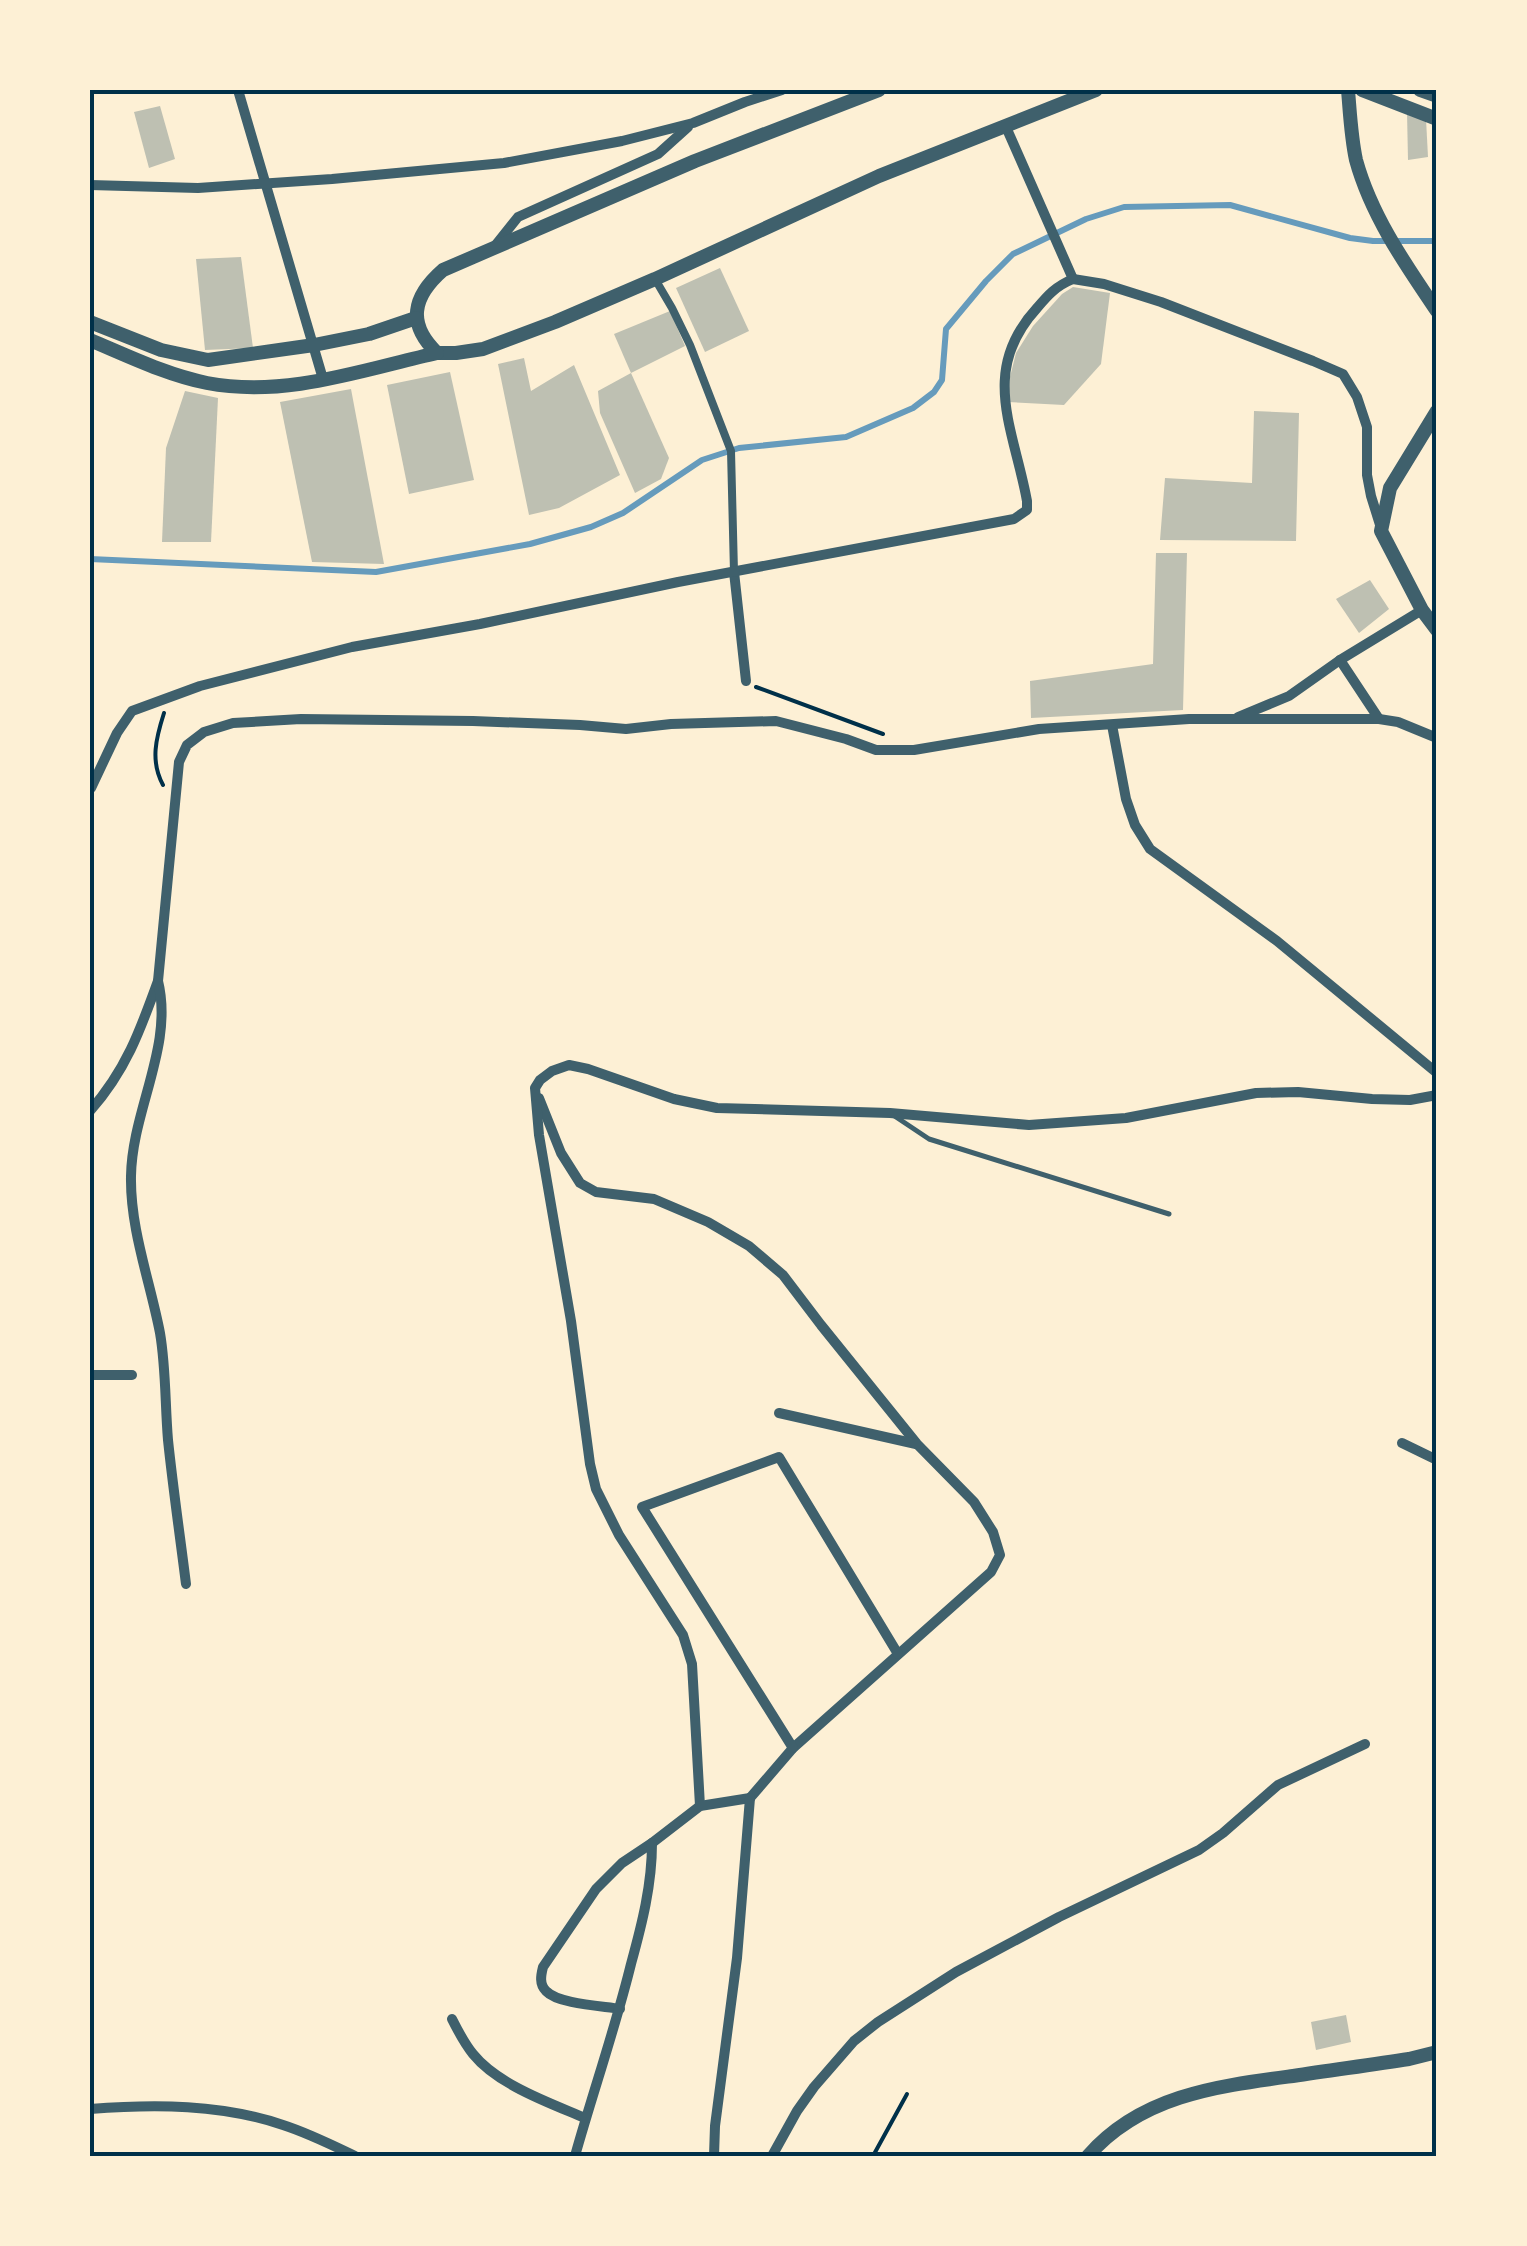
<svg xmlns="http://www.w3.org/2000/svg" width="1527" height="2246" viewBox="0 0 1527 2246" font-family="'Varela Round',sans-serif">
<rect width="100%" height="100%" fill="#fdf0d5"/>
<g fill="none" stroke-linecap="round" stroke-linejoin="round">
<path stroke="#669bbc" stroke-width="6" d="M90,559L376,572L530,544L591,527L623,513L702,460L739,448L846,437L913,408L934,392L942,380L946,329L986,281L1013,254L1086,219L1124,207L1230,205L1350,238L1373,241H1437"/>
</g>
<g fill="#bec0b2">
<path d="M160,106L175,159L149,168L134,112Z"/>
<path d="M1407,112L1426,119L1428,157L1408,160Z"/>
<path d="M241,257L253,348L205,350L196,259Z"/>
<path d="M720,268L749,331L705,352L676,288Z"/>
<path d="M1073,287L1110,293L1101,364L1064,405L1008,402L1009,381L1016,353L1033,326L1062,294Z"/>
<path d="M670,311L685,346L631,373L614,334Z"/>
<path d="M524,358L531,391L574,365L620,475L559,508L529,515L498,364Z"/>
<path d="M450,372L474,480L409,494L387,385Z"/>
<path d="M631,373L669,458L661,479L635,493L600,413L598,391Z"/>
<path d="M351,389L384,564L312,562L280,402Z"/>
<path d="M185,391L218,398L211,542H162L166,448Z"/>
<path d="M1254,411L1299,413L1296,541L1160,540L1165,478L1252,483Z"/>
<path d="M1156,553H1187L1183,710L1031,718L1030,681L1153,664Z"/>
<path d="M1370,580L1389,609L1359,633L1336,599Z"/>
<path d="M1346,2015L1351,2042L1316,2050L1311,2022Z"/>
</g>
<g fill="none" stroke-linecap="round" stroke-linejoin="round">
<g stroke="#003049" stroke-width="4">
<path d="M756,687L883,734"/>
<path d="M163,785C150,761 156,738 164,713"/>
<path d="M873,2156L907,2094"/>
</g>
<path stroke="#3f606c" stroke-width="5" d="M893,1115L929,1139L1169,1214"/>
<path stroke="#3f606c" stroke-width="8" d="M655,279L672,308L690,345L731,451L734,572"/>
<g stroke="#3f606c" stroke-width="10">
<path d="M238,90L323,379"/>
<path d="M1006,127L1073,279"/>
<path d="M90,185L198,188L332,179L504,163L622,141L693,123L745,102L782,90"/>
<path d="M494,247L518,217L658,154L688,127"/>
<path d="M1073,279L1104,284L1161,302L1313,361L1343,374L1357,397L1367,427V475L1371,496L1381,528"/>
<path d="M734,572L746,681"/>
<path d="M1340,660L1379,719"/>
<path d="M1238,717L1289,696L1340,660L1422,610"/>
<path d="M1112,725L1126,799L1135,825L1150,849L1277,941L1437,1073"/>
<path d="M91,788L117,733L132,711L200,686L352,647L480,624L678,582L1014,519L1027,510V501C1014,429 979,371 1037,308C1048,295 1056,286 1073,279"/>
<path d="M539,1098L561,1153L580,1183L596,1192L654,1199L708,1222L749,1246L783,1275L821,1325L917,1444L974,1502L993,1532L1000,1555L991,1572L793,1748L750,1798"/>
<path d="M90,1111C126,1070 140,1031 158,981"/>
<path d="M90,1375H132"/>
<path d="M779,1413L916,1444"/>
<path d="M1402,1443L1437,1460"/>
<path d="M186,1584C180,1536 173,1488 168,1440C165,1404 166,1368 160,1333C150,1281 130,1229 131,1176C132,1110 174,1046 158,981L179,762L187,745L204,732L233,723L301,719L473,721L580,725L626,729L671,724L776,721L846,739L876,750H914L1039,729L1189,719H1379L1398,722L1437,738"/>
<path d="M793,1748L642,1507L779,1457L898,1654"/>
<path d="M700,1806L692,1664L683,1635L619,1535L596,1489L590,1464L571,1321L539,1135L535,1088L540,1080L552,1071L569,1065L588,1069L674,1099L717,1108L890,1113L1029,1125L1126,1118L1256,1093L1298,1092L1372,1099L1410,1100L1437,1095"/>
<path d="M620,2009C602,2006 558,2004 546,1991C539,1984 541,1975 543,1967L596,1889L622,1863L652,1843L700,1806L750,1798"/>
<path d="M452,2019C458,2031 464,2043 473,2054C498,2085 550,2103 585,2118"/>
<path d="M90,2109C155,2104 221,2104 283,2125C308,2133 332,2145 355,2156"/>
<path d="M575,2156C593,2092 615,2029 631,1964C642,1924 652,1885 652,1843"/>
<path d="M714,2156L715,2126L737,1958L750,1798"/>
<path d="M772,2156L797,2111L814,2087L854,2041L878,2022L956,1972L1059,1917L1199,1850L1223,1833L1278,1785L1365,1744"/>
</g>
<g stroke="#3f606c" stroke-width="14">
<path d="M879,90L695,161L443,270C412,297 407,324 437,353H456L483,349L555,322L655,279L879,176L1096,90"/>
<path d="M1348,90C1350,113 1351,137 1356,160C1371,215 1405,264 1437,311"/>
<path d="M1362,90L1437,119"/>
<path d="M1420,90L1437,96"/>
<path d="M90,322L161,350L208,360L314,345L369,334L416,318"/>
<path d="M90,340C128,356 167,375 207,383C285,398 362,370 437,353"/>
<path d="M1437,411L1390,488L1381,531L1422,610L1437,630"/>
<path d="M1088,2156C1141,2095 1218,2086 1293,2076C1332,2070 1371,2065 1409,2059L1437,2052"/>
</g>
</g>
<rect width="1527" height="2246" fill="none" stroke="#fdf0d5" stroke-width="185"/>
<rect x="92" y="92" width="1342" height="2062" fill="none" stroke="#003049" stroke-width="4"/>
</svg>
